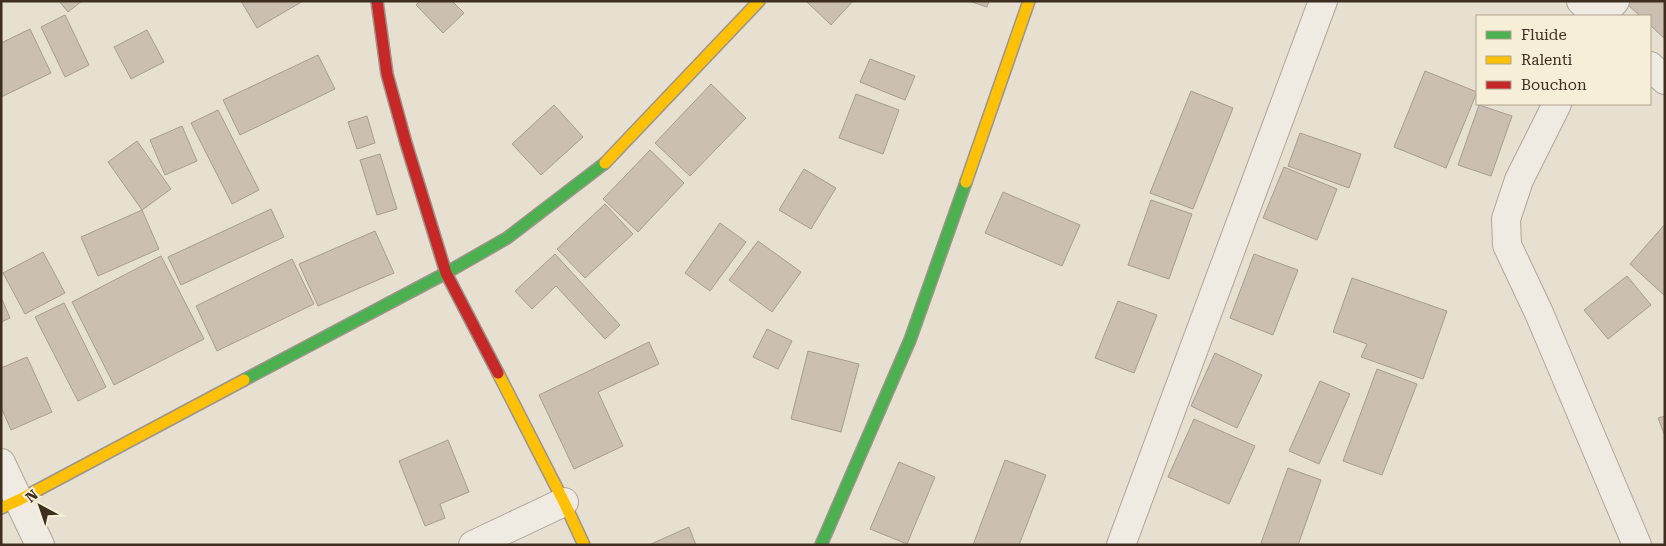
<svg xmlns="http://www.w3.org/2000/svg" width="1666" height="546" viewBox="0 0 1666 546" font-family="'Roboto Serif',serif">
<rect width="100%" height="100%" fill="#e7e0d1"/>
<g fill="#cbbfb2" stroke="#a89c90">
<path d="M59,1H82L68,12Z"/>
<path d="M241,1H303L257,28Z"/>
<path d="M420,1H452L464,13L443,33L416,5Z"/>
<path d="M806,1H853L831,25Z"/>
<path d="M969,1H989L987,7Z"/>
<path d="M1628,1H1665V39L1650,25V16H1640L1626,3Z"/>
<path d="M65,15L89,65L65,77L41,27Z"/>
<path d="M30,29L51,73L1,97V43Z"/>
<path d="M147,30L164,62L131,79L114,47Z"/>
<path d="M318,55L335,89L240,135L223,100Z"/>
<path d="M870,59L915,76L905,100L860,82Z"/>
<path d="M1425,71L1477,92L1446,168L1394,147Z"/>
<path d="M711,84L746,118L690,176L655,143Z"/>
<path d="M1191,91L1233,108L1193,209L1150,193Z"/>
<path d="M856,94L899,110L883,154L839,138Z"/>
<path d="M554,105L583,137L541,175L512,144Z"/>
<path d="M1479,105L1512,116L1491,176L1458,165Z"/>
<path d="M218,110L259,190L232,204L191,123Z"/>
<path d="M367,116L375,143L357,149L348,122Z"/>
<path d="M182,126L197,161L165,175L150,140Z"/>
<path d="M1300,133L1361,154L1349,188L1288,166Z"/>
<path d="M137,141L171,189L142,210L108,162Z"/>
<path d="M650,150L684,183L638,232L603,199Z"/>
<path d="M380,154L397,209L377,215L360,160Z"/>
<path d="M1284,167L1337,189L1317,240L1263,218Z"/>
<path d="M804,169L836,188L811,229L779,210Z"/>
<path d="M1003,192L1080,225L1062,266L985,233Z"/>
<path d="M1151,200L1192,214L1169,279L1128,265Z"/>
<path d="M605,204L633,234L585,278L557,249Z"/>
<path d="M271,209L284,237L181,285L168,257Z"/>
<path d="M142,210L159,249L98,276L81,237Z"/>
<path d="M720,223L746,242L710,291L685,273Z"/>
<path d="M1665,224V296L1630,264Z"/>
<path d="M375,231L394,273L318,306L299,264Z"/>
<path d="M758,241L801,272L772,312L729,280Z"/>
<path d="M43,252L65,293L25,314L3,273Z"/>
<path d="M555,254L620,325L605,339L556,286L532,309L515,291Z"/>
<path d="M1254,254L1298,270L1273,335L1230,318Z"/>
<path d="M161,256L204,339L114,385L72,302Z"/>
<path d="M292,259L314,304L217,351L196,306Z"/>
<path d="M1627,276L1651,305L1608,339L1584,310Z"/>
<path d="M1352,278L1447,311L1423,379L1361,357L1367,344L1333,332Z"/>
<path d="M1,297L10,318L1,322Z"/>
<path d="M1118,301L1157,315L1134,373L1095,358Z"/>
<path d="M64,303L106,387L78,401L35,317Z"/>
<path d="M767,329L792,341L778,369L753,357Z"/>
<path d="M649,342L659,364L598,392L623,446L574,469L539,395Z"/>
<path d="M808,351L859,364L841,432L791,419Z"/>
<path d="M1215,353L1262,375L1237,428L1191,406Z"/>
<path d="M27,357L52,412L11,430L1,407V368Z"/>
<path d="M1377,369L1417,384L1382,475L1343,461Z"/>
<path d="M1320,381L1350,394L1319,464L1289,451Z"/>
<path d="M1665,416V436L1658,418Z"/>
<path d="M1194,419L1255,446L1229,504L1168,477Z"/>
<path d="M448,440L469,492L440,504L445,518L425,526L399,461Z"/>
<path d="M1005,460L1046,475L1019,545H973Z"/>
<path d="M899,462L935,477L907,544L870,529Z"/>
<path d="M1288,468L1321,480L1298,545H1265L1261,543Z"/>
<path d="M689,527L696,545H649Z"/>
</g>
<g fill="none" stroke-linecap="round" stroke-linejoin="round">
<defs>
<g id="street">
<path d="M1581,1L1596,16"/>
<path d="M1601,16L1615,1"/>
<path d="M1650,66L1665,80"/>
<path d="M1557,104L1519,180L1506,219L1507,245L1539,313L1637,545"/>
<path d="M1,463L40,545"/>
<path d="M473,545L564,502"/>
<path d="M1121,545L1323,1"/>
</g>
<g id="fast">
<path d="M244,380L446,273L507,238L605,163"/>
<path d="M821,545L910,340L966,182"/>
</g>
<g id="slow">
<path d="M605,163L759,1"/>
<path d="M966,182L1029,1"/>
<path d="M498,373L564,502L584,545"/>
<path d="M1,508L19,500L244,380"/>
</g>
<path id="jam" d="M377,1L387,74L406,143L446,273L498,373"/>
</defs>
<use href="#street" stroke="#ada599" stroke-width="30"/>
<use href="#fast" stroke="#9c958a" stroke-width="14"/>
<use href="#slow" stroke="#9c958a" stroke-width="14"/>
<use href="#jam" stroke="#9c958a" stroke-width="14"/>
<use href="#street" stroke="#efebe3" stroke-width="28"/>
<use href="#fast" stroke="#4caf50" stroke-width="11"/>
<use href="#slow" stroke="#ffc107" stroke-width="11"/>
<use href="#jam" stroke="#c62828" stroke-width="11"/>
</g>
<rect width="1666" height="546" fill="none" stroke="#3d2e20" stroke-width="5"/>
<rect x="1476" y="15" width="175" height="90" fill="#f7eed8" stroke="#ada18e"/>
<rect x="1486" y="31" width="25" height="8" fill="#4caf50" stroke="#ada18e"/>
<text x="1521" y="40" font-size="15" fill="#3d2e20">Fluide</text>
<rect x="1486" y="56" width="25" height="8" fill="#ffc107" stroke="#ada18e"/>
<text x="1521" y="65" font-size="15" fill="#3d2e20">Ralenti</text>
<rect x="1486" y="81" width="25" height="8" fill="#c62828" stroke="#ada18e"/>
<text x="1521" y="90" font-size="15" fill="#3d2e20">Bouchon</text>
<g transform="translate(40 506) rotate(320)" stroke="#f7eed8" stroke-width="4" paint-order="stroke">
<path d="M0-4L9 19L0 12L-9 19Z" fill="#3d2e20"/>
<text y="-8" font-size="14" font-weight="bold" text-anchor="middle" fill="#3d2e20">N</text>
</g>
</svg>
